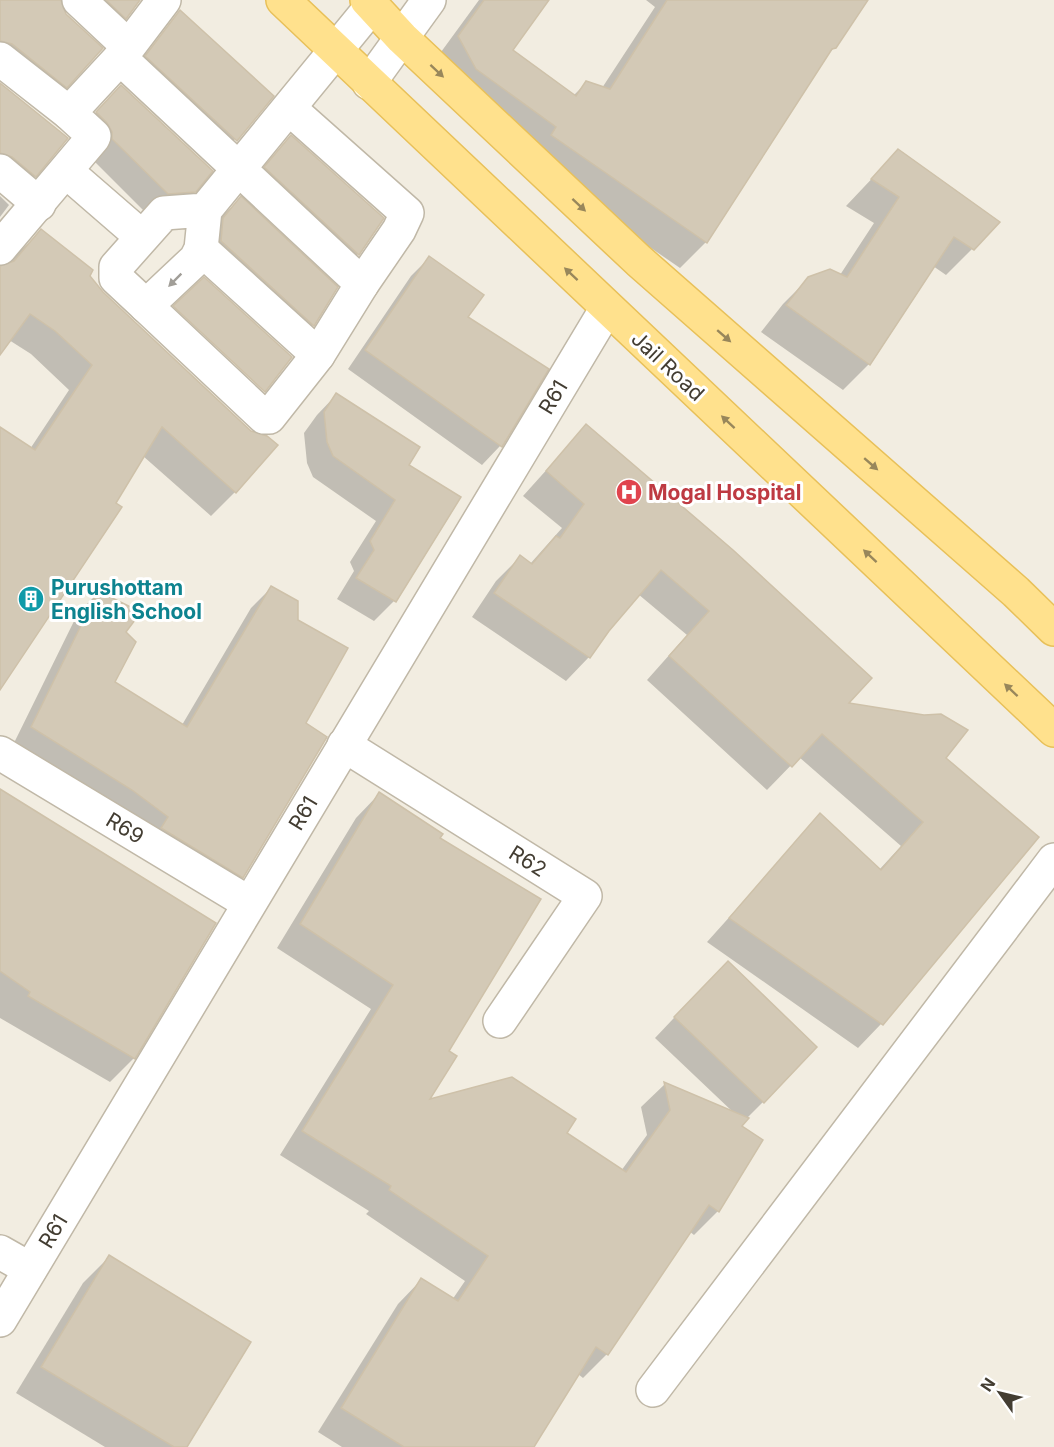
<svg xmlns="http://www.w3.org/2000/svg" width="1054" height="1447" viewBox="0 0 1054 1447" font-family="Inter,sans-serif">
<rect width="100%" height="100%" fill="#f2ede1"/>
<g fill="#0003">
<path d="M0,0H139L106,37L64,1H59L66,87L46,106L0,70Z"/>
<path d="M479,0H548L511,50L573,96L586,83L602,88L655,7L646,0H866L835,47L823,59L706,242L680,268L526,162L433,63Z"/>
<path d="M181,13L272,96L216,161L126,77Z"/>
<path d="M0,85L35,176L15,195L0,184Z"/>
<path d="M101,107L194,191L174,212L147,214L92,159L77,133Z"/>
<path d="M291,137L382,218L358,254L338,274L245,188Z"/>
<path d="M898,151L972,249L946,275L933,266L869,364L843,390L761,332L783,304L809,278L840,275L874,223L846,206Z"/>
<path d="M0,196L9,205L0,217Z"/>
<path d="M241,198L336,287L313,325L293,345L201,262L220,218Z"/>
<path d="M41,231L88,276L235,492L211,516L143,456L0,688V429L30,449L69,390L31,354L9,340L0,352V270Z"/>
<path d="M429,258L466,318L547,369L500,446L482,465L348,369L411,276Z"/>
<path d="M173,308L263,392L244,411L154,327Z"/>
<path d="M337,394L407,466L458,498L394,601L374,621L337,599L354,571L350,562L376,521L313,477L307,463L304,433L317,415Z"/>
<path d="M586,426L846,704L944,759L1037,838L881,1024L858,1048L707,942L820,816L879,870L901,846L799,757L767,790L647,680L687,635L638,594L589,657L566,681L472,617L496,581L520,557L530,564L562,528L523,496Z"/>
<path d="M271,588L304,724L242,877L222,897L12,747L78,613L98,593L124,632L113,682L182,725L251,608Z"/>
<path d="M0,792L134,1058L110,1082L0,1018Z"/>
<path d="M379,794L438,838L447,1052L427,1101L565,1133L621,1171L647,1135L641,1107L665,1084L734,1113L655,1038L707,983L763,1102L739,1126L718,1211L694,1235L689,1231L607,1354L583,1378L578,1374L533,1447H342L318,1432L398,1304L421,1280L452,1300L465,1281L366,1214L369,1211L280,1155L371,1009L277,948L356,818Z"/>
<path d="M109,1257L185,1447H105L16,1393L83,1283Z"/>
</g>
<g fill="#d3c9b6" stroke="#cec1a9" stroke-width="1.5">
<path d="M0,0H61L66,14L103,48L67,88L12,44L0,41Z"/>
<path d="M106,0H140L126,19Z"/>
<path d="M484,0H549L513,50L576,96L586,81L610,89L667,0H868L836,48L832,49L707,243L551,135L556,127L476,69L458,36Z"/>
<path d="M180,10L274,96L237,141L145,56Z"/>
<path d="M0,83L68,138L36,177L12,157L0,153Z"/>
<path d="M121,85L213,171L196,192L168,194L112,139V132L107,123L96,112Z"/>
<path d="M291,135L384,218L359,255L264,167Z"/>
<path d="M898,149L1000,222L974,250L954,237L870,365L786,305L808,277L830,269L847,277L899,197L871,179Z"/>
<path d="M241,196L338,287L314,326L221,241L223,218Z"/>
<path d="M41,229L93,270L90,276L103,292L251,431L267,436L278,445L236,493L162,427L116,503L122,507L0,690V427L35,450L92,365L55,331L30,314L0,355V266L14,261Z"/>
<path d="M429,256L484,295L468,317L549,369L502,447L365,350Z"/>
<path d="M204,277L292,357L265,392L173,306Z"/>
<path d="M336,393L420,447L409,465L461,497L396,602L356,578L374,550L370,541L395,500L333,456L327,442L324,412Z"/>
<path d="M586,424L733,550L872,678L849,703L924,715L941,714L968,730L946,758L1039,837L883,1025L729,918L820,813L881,870L923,822L822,734L792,767L669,656L709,611L661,570L609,631L590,658L494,593L520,555L532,564L556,536L560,538L584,504L546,471Z"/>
<path d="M271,586L298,601V620L348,648L306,723L327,737L243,878L161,828L168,817L132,790L31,727L98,591L141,612L126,632L136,642L115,682L187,727Z"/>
<path d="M0,789L216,923L135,1059L28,996L30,992L0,971Z"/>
<path d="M379,792L443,834L440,838L541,899L449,1051L457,1056L430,1099L512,1077L576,1119L567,1133L626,1172L670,1110L664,1082L749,1118L742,1126L763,1140L719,1212L709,1205L608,1355L596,1347L534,1447H404L341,1408L421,1278L458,1301L488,1256L389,1190L391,1186L302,1131L393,985L300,924Z"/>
<path d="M728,961L817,1047L764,1103L674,1017Z"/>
<path d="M109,1255L251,1342L187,1447H174L41,1367Z"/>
</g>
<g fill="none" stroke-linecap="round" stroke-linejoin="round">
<defs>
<g id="minor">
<path d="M79,0L128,46"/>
<path d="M120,58L362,284"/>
<path d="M0,59L69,113"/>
<path d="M369,83L429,0"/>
<path d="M0,171L39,204"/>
<path d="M67,172L142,237"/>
<path d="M205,210L164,213L116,267V278L146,306L196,259L201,249L205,210L372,6"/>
<path d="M0,248L93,138L94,136L69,113L120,58L164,0"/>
<path d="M201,249L318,355"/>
<path d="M146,306L264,417H269L318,355L362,284L399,230L407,213L290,109"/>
<path d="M344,745L585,896L500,1021"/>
<path d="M0,753L249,903"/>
<path d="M0,1252L30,1269"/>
<path d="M0,1320L607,308"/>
<path d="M653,1390L1054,860"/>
</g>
<g id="major">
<path d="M283,0L1054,730"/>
<path d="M367,0L402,38L639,261L1016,592L1054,629"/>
</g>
</defs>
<use href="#minor" stroke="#c0b8a7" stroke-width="36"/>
<use href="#major" stroke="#e8c059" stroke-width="36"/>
<use href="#minor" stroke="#fff" stroke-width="33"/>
<use href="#major" stroke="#ffe18d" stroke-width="33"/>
</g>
<defs><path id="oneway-solid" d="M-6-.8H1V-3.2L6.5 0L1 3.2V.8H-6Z" transform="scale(1.5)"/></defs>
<g fill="#98875b">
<use href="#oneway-solid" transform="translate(437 71) rotate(43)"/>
<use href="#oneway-solid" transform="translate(579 205) rotate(43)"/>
<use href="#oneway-solid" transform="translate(571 274) rotate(-137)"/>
<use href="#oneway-solid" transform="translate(724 336) rotate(41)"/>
<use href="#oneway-solid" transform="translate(728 422) rotate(-137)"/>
<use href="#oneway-solid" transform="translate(871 464) rotate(41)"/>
<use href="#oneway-solid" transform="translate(870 556) rotate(-137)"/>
<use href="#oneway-solid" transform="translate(1011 690) rotate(-137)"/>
</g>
<use fill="#a19e98" href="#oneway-solid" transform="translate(175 280) rotate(135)"/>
<defs>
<symbol id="hospital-disc" viewBox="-11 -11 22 22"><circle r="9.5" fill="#e0444e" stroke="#fff"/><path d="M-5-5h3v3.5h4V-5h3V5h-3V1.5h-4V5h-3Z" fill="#fff"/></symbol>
<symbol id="building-disc" viewBox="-11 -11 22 22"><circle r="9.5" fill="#0f9aa8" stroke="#fff"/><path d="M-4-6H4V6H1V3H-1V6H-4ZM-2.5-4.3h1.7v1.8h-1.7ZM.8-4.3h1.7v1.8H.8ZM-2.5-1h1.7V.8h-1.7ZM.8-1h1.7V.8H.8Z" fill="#fff"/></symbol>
</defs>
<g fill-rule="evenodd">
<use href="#hospital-disc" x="614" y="477" width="30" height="30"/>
<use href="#building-disc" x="16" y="584" width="30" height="30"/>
</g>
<g text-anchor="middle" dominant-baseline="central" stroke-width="6" stroke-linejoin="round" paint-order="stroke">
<g font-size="21" fill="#433d32" stroke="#fff">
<text transform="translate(668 366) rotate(43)">Jail Road</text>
<text transform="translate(553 397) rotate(-59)">R61</text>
<text transform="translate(303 813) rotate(-59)">R61</text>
<text transform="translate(125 828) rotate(31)">R69</text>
<text transform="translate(528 861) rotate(32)">R62</text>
<text transform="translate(53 1231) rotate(-59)">R61</text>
</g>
<g font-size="21" font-weight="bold" fill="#be3a42" stroke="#fff" text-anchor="start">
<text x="648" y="492">Mogal Hospital</text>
</g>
<g font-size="21" font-weight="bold" fill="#0d838f" stroke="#fff" text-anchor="start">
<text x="51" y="587">Purushottam<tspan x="51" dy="24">English School</tspan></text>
</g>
</g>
<g transform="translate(1000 1393) rotate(304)" stroke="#ffffff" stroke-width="4.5" paint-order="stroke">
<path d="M0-4.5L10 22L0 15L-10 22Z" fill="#433d32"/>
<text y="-9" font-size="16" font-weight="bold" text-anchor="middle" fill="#433d32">N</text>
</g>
</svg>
